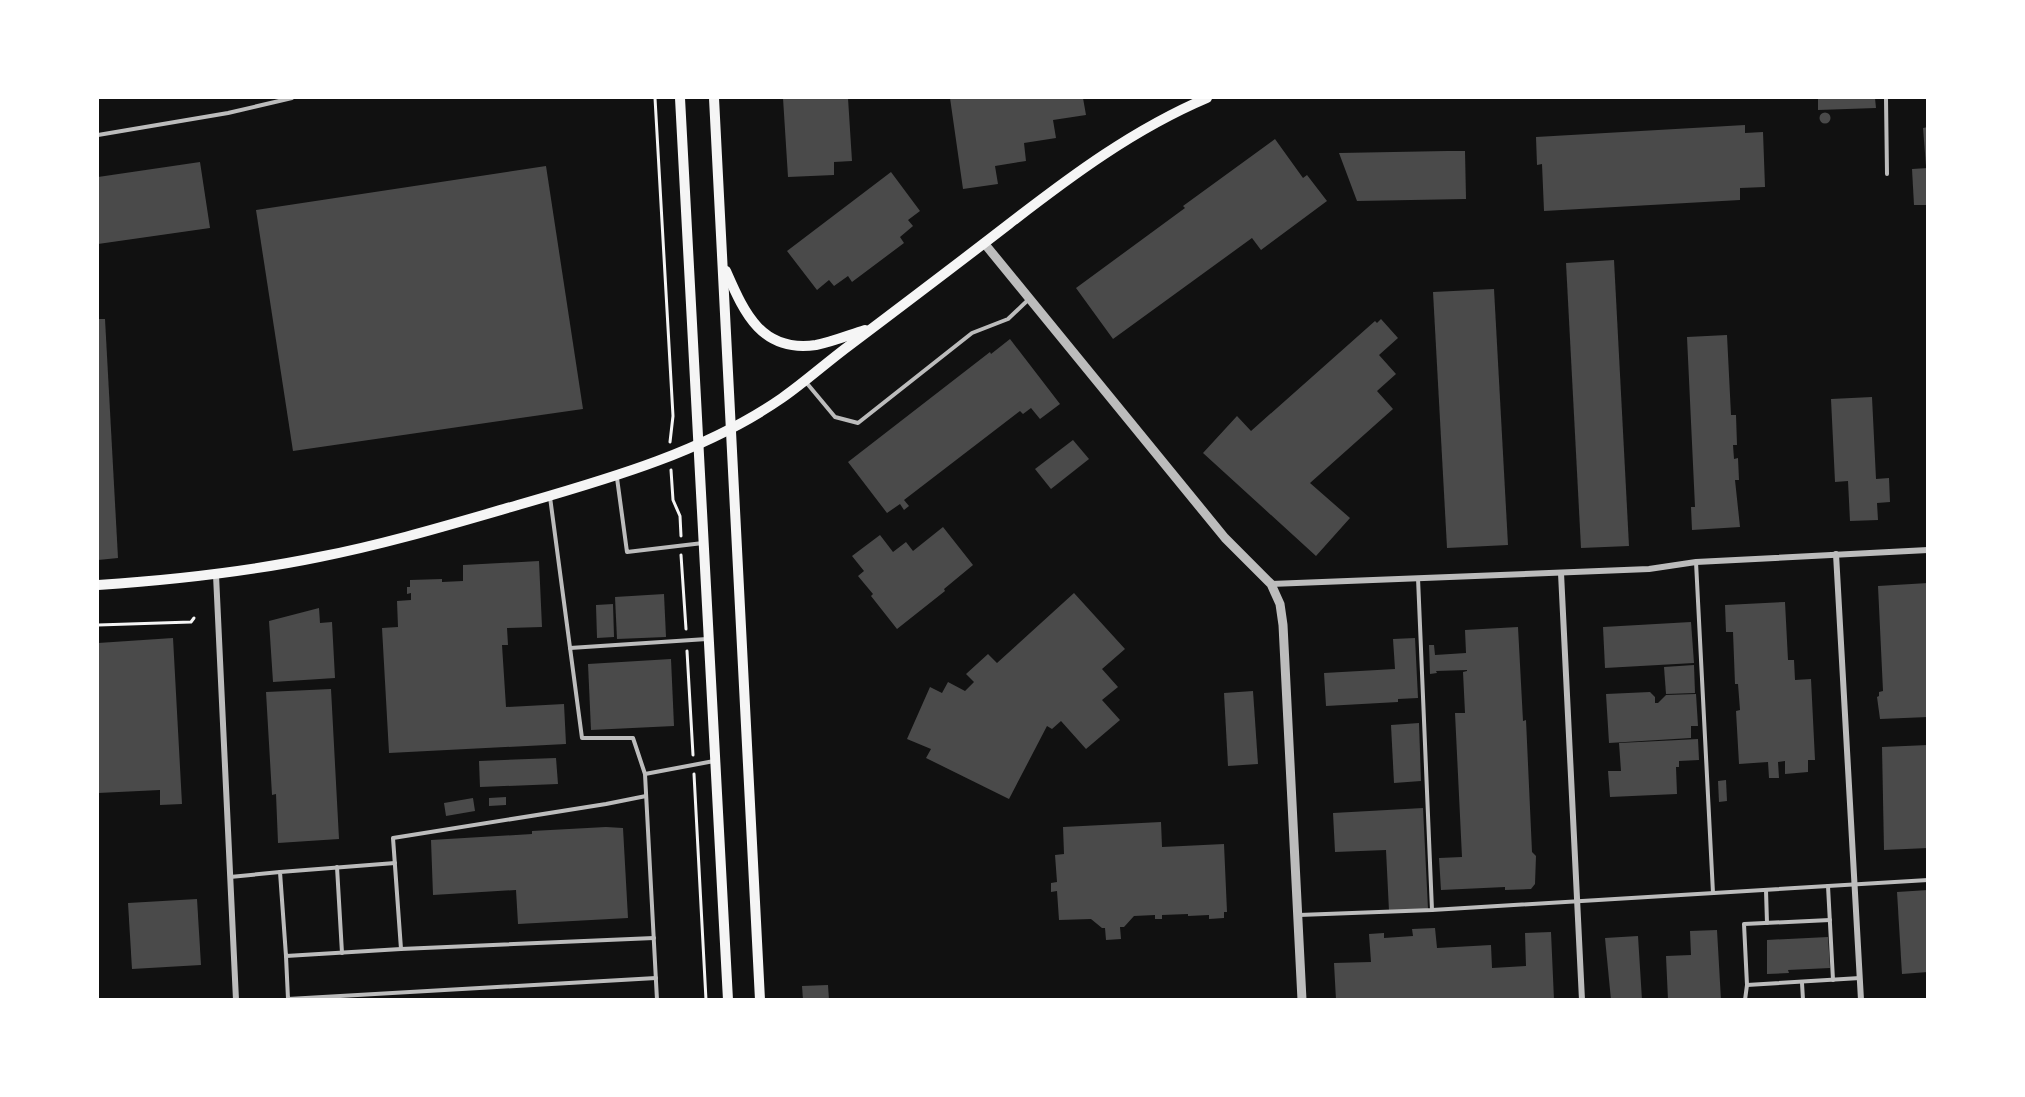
<svg xmlns="http://www.w3.org/2000/svg" width="2025" height="1097" viewBox="0 0 2025 1097" font-family="'Source Sans 3',sans-serif">
<rect width="100%" height="100%" fill="#111"/>
<g fill="#4a4a4a">
<path d="M783,98H848L852,161L834,162V175L788,177Z"/>
<path d="M950,98H1083L1086,115L1053,120L1056,138L1024,143L1026,161L995,166L998,184L963,189Z"/>
<path d="M1818,98H1875L1876,108L1818,110Z"/>
<circle cx="1825" cy="118" r="5.5"/>
<path d="M1745,125V133L1763,132L1765,187L1740,188V200L1544,211L1542,164L1537,165L1536,137Z"/>
<path d="M1928,127V166H1926L1923,128Z"/>
<path d="M1275,139L1303,178L1307,175L1327,201L1261,250L1252,238L1113,339L1076,288L1185,208L1183,206Z"/>
<path d="M1447,151H1465L1466,199L1357,201L1339,153Z"/>
<path d="M200,162L210,228L98,244V177Z"/>
<path d="M546,166L583,409L293,451L256,210Z"/>
<path d="M1928,168V205H1914L1912,169Z"/>
<path d="M891,172L920,211L908,220L913,226L900,237L904,243L852,282L848,276L834,286L829,280L817,290L787,251Z"/>
<path d="M1614,260L1629,546L1581,548L1566,263Z"/>
<path d="M1494,289L1508,545L1447,548L1433,292Z"/>
<path d="M98,319H105L118,558L98,560Z"/>
<path d="M1381,319L1398,338L1379,355L1396,374L1377,391L1393,409L1310,483L1350,518L1316,556L1203,453L1237,416L1251,431L1375,321L1377,323Z"/>
<path d="M1727,335L1731,415H1736L1737,445H1733L1734,459L1738,458L1739,480H1735L1740,527L1692,530L1691,507H1695L1687,337Z"/>
<path d="M1010,339L1060,404L1040,419L1031,408L1023,414L1020,411L904,500L909,506L904,510L900,504L887,513L848,462L990,352L991,354Z"/>
<path d="M1872,397L1876,479L1889,478L1890,502L1877,503L1878,520L1850,521L1848,481L1835,482L1831,399Z"/>
<path d="M1073,440L1089,459L1051,489L1035,469Z"/>
<path d="M943,527L973,565L944,589L945,591L897,629L871,596L873,594L858,576L864,571L852,556L880,535L893,552L906,542L913,551Z"/>
<path d="M539,561L542,627L507,628L508,645H502L506,707L564,704L566,744L389,753L382,628L398,627L397,601L411,600V593L407,594V587H410V580L442,579V582L463,581V565Z"/>
<path d="M1928,583V717L1880,719L1877,697L1879,696V692L1883,691L1878,586Z"/>
<path d="M1074,593L1125,649L1102,669L1118,687L1102,700L1120,720L1086,749L1061,721L1052,729L1047,726L1009,799L926,758L931,749L907,739L930,687L942,693L948,682L965,691L974,682L966,674L988,654L997,663Z"/>
<path d="M664,594L666,637L617,639L615,597Z"/>
<path d="M1785,602L1788,660H1794L1795,680L1811,679L1815,760H1808V772L1785,774V761L1778,762L1779,778H1769L1768,762L1739,764L1736,711L1740,710L1738,684H1735L1733,632H1726L1725,605Z"/>
<path d="M613,604L614,637L597,638L596,605Z"/>
<path d="M319,608L320,623L332,622L335,678L273,682L269,621Z"/>
<path d="M1691,622L1694,663L1605,668L1603,627Z"/>
<path d="M1518,627L1523,721L1526,720L1532,852L1536,856L1535,884L1531,889L1505,890V887L1441,890L1439,858L1462,857L1455,713H1465L1463,672L1467,671V670L1436,671L1437,673L1430,674L1429,645H1434L1435,655L1466,653L1465,630Z"/>
<path d="M173,638L182,804L160,805V790L98,793V643Z"/>
<path d="M1415,638L1418,698L1398,699V702L1326,706L1324,673L1395,669L1393,639Z"/>
<path d="M671,659L674,726L591,730L588,664Z"/>
<path d="M1694,665L1695,693L1666,694L1664,667Z"/>
<path d="M331,689L339,839L278,843L276,794L272,795L266,692Z"/>
<path d="M1253,691L1258,764L1228,766L1224,693Z"/>
<path d="M1650,692L1655,697V703H1658L1666,695L1696,694L1698,726H1691V738L1609,743L1606,694Z"/>
<path d="M1419,723L1421,781L1394,783L1391,725Z"/>
<path d="M1698,739L1699,760L1679,761V767H1676L1677,794L1610,797L1608,771H1621L1619,743Z"/>
<path d="M1928,745V848L1884,850L1882,747Z"/>
<path d="M556,758L558,784L480,787L479,761Z"/>
<path d="M1726,780L1727,801L1719,802L1718,781Z"/>
<path d="M506,797V805L489,806V798Z"/>
<path d="M473,798L475,811L446,816L444,803Z"/>
<path d="M1423,808L1428,909L1389,911L1386,850L1335,852L1333,813Z"/>
<path d="M1161,822L1162,847L1224,844L1227,912H1224V918L1209,919V915L1188,916V914L1162,915V919H1155V915L1134,916L1124,927H1120L1121,939L1106,940L1105,928H1102L1091,919L1059,920L1057,891L1051,892V883L1057,882L1055,855L1064,854L1063,827Z"/>
<path d="M606,827L623,828L628,918L518,924L516,890L433,895L431,840L532,834V831Z"/>
<path d="M1928,890V972L1902,974L1897,892Z"/>
<path d="M197,899L201,965L132,969L128,903Z"/>
<path d="M1435,928L1437,948L1491,945L1492,968L1526,966L1525,933L1551,932L1554,1000H1336L1334,963L1371,962L1369,934L1384,933V938L1413,936L1412,929Z"/>
<path d="M1717,930L1721,1000H1668L1666,956L1691,955L1690,931Z"/>
<path d="M1638,936L1642,1000H1611L1605,938Z"/>
<path d="M1828,937L1830,968L1788,970L1789,973L1767,974V940Z"/>
<path d="M828,985L829,1000H803L802,986Z"/>
</g>
<g fill="none" stroke-linecap="round" stroke-linejoin="round">
<g stroke="#f5f5f5" stroke-width="3">
<path d="M655,98L673,416L670,442"/>
<path d="M671,470L673,500L680,516L681,536"/>
<path d="M681,555L686,629"/>
<path d="M98,625L191,622L194,618"/>
<path d="M687,651L693,755"/>
<path d="M694,774L706,1000"/>
</g>
<g stroke="#bcbcbc" stroke-width="4">
<path d="M1886,98L1887,174"/>
<path d="M98,135L228,113L292,98"/>
<path d="M805,381L835,417L858,423L972,333L1008,319L1028,300"/>
<path d="M617,478L627,552L703,543"/>
<path d="M550,497L582,738H633L645,774"/>
<path d="M1696,562L1713,893"/>
<path d="M1418,578L1432,910"/>
<path d="M570,648L707,639"/>
<path d="M395,863L280,872L286,956L401,949L654,938"/>
<path d="M337,867L342,953"/>
<path d="M230,877L280,872"/>
<path d="M1828,886L1833,980"/>
<path d="M1766,890L1767,923"/>
<path d="M1299,915L1432,910L1928,880"/>
<path d="M401,949L393,838L606,804L646,796"/>
<path d="M286,956L288,999L656,978"/>
<path d="M1802,983L1803,1000"/>
<path d="M1747,985L1860,978"/>
<path d="M657,1000L645,774L714,761"/>
<path d="M1745,1000L1747,985L1744,924L1830,920"/>
</g>
<g stroke="#bcbcbc" stroke-width="6">
<path d="M1836,554L1861,1000"/>
<path d="M1561,573L1582,1000"/>
<path d="M216,575L236,1000"/>
<path d="M1271,584L1649,569L1696,562L1928,550"/>
</g>
<path stroke="#bcbcbc" stroke-width="9" d="M984,243L1225,538L1271,584L1280,604L1283,625L1302,1000"/>
<g stroke="#f5f5f5" stroke-width="10">
<path d="M680,98L728,1000"/>
<path d="M714,98L760,1000"/>
<path d="M726,271C744,312 761,353 816,345C832,342 849,335 865,330"/>
<path d="M98,585C172,580 246,572 319,557C386,544 452,524 518,505C608,479 704,452 782,398C805,382 827,362 850,345C903,305 956,265 1009,224C1071,176 1134,129 1207,98"/>
</g>
</g>
<rect width="2025" height="1097" fill="none" stroke="#ffffff" stroke-width="198"/>
</svg>
